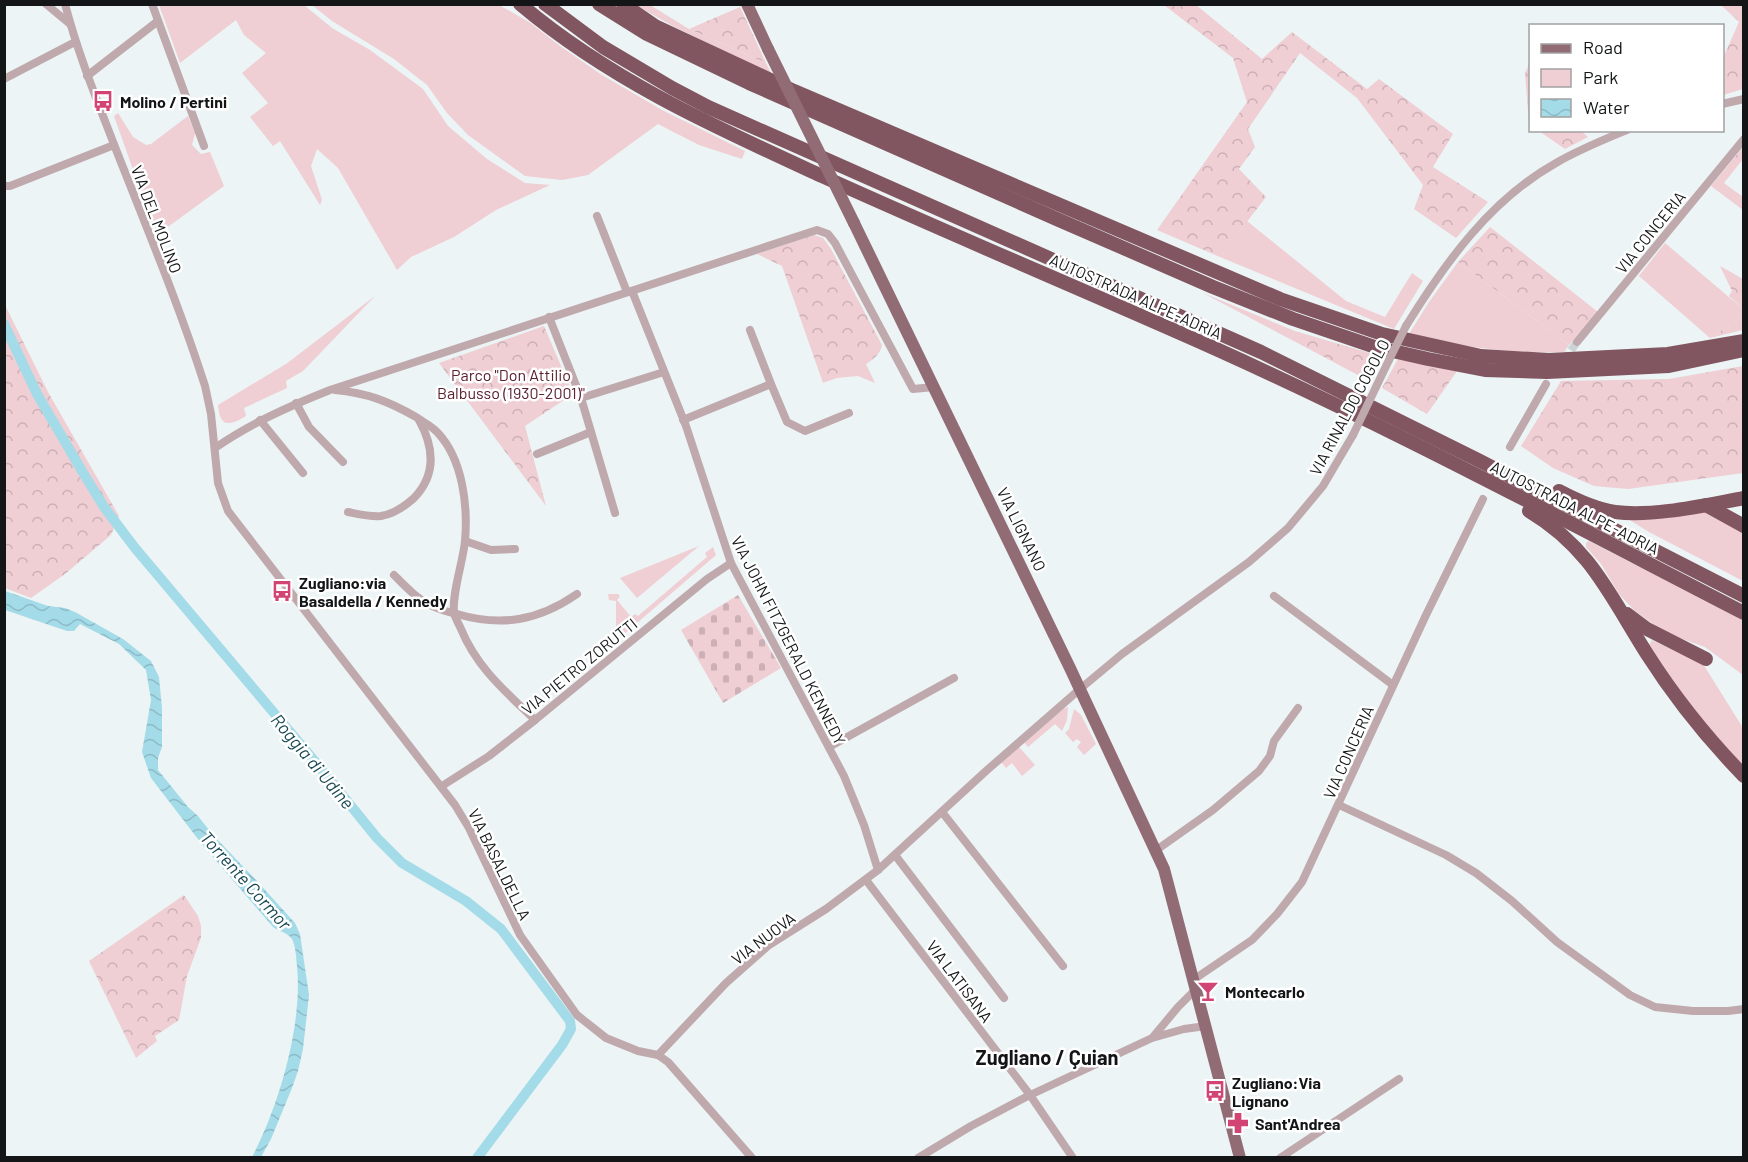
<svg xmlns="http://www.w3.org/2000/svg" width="1748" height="1162" viewBox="0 0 1748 1162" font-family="Barlow,sans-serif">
<defs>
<pattern id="forest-crowns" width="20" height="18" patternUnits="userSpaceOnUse" patternTransform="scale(1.5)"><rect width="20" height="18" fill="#efced4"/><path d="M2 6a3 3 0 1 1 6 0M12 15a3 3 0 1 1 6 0" fill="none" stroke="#ccb0b5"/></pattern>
<pattern id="cemetery-stones" width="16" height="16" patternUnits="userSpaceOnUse" patternTransform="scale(1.5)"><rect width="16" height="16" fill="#efced4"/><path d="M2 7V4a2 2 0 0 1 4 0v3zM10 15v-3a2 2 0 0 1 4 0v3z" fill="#ccb0b5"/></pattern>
<pattern id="water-waves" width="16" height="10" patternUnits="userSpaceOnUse" patternTransform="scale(1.5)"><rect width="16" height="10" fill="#a4dbe8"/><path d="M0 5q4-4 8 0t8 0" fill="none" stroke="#8cbbc6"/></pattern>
</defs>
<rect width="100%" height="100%" fill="#ecf4f5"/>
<g fill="#efced4">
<path d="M159,5H304L332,28L370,50L423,89L448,126L487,159L525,183L550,185L496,210L454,237L411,257L397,270L338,168L317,149L311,166L322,200L320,205L280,141L273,146L250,117L268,103L242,73L266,53L244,35L236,20L180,63Z"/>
<path d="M312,5H499L529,22L560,46L602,75L662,110L745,151L742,159L699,145L658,124L588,175L562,180L525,176L468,135L447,113L427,85L394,59L332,21Z"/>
<path d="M636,5H650L689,29L766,63L772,75L671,25Z"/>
<path d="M118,113L133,137L146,145L151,144L188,116L195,133L192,145L201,154L210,152L224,186L158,234L146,206L114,116Z"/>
<path d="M1247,221L1346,301L1385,317L1412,273L1423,281L1394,329L1220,257Z"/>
<path d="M1665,243L1743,309V316L1710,338L1639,276Z"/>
<path d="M1458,262L1569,345L1564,352C1512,354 1459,347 1409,334L1429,302Z"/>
<path d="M1203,293L1295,331L1290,339Z"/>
<path d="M375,296L303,371L286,381L287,388L244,408L246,416C229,426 220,428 218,405L286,364Z"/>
<path d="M866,364L875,383L858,376L836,378Z"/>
<path d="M1696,510L1713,514L1743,530V581L1649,532L1623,516Z"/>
<path d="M1589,541L1743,620V675L1705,647L1674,636L1656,626L1634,610L1619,594L1601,564L1586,547V543Z"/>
<path d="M699,546L637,598L620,578Z"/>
<path d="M713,547L716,555L616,641V601L609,600L608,594H618L620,596L617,600L631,617L635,614L638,616L707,557L705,553Z"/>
<path d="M1652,640L1703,664L1743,728V766C1705,732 1676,688 1649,645Z"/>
<path d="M1068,707L1067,720L1062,731L1055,724L1028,747L1024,742L1063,709Z"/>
<path d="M1074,709L1081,715L1096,744L1084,755L1077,747L1081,742L1077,739L1073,742L1065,733L1069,729Z"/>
<path d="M1019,747L1035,765L1022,776L1012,763L1006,768L1001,762Z"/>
</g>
<g fill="url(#forest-crowns)">
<path d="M1164,5H1196L1262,59L1292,32L1367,89L1379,79L1453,134L1433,167L1488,202L1456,238L1414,209L1423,185L1357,98L1300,53L1248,129L1255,147L1239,169L1266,197L1220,257L1157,230L1247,102L1233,58Z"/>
<path d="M1721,5H1744L1743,89L1723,95V58L1739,22Z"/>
<path d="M740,7L766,63L689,29Z"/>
<path d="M1530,61V124L1529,122L1525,74Z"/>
<path d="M1539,131H1581L1588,137L1565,149Z"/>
<path d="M1743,147V159L1724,183L1743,197V210L1711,186Z"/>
<path d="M1490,227L1598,312L1569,345L1458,262Z"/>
<path d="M814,235L823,238L831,249L882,345C880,364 839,377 823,383L782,266L757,254Z"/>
<path d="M1720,266L1743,279V309L1729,296L1732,291Z"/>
<path d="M4,303L48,392L119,516L111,535L65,574L31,598L5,588Z"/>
<path d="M1743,316V330L1710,338Z"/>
<path d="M544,326L573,394L525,426L546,506L439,363Z"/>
<path d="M1295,331L1383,357L1371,382L1290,339Z"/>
<path d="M1398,359L1457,371L1427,414L1382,388Z"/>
<path d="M1743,366V473L1628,489L1594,486L1553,468L1521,446L1561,381L1669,379Z"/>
<path d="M184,895L198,916L201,926V938L187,976L179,1020L155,1036L157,1041L136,1058L89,961Z"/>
</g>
<path fill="url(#cemetery-stones)" d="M738,595L781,668L723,703L681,630Z"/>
<path fill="url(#water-waves)" d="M5,591L48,606L65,608L75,612L123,639L151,661L159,677L162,708V747L158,758V770L188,807L198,816L213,835L256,880L295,923L300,934L309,995L303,1049L298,1071L292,1088L271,1139L261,1157H252C279,1106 303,1024 297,966C296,958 296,947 292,939C287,932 280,932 273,927L201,843L151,778L142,752L151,700L146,670L119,644L80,624L74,631H67L5,610Z"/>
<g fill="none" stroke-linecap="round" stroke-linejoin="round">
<path stroke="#a4dbe8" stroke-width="10" d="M4,324L37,394L82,471L104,507L135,548L317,764L377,838L402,863L466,901L501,929L570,1021L571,1029L562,1045L477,1158"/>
<path stroke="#cbd3d4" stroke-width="8" stroke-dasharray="8 4" stroke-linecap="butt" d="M1564,360L1577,342"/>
<g stroke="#bfa9ad" stroke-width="8">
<path d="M46,4L70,24"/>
<path d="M65,4C78,54 97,100 115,147C146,226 179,305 205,386L211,414L218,483L228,511L455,805L469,828L520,935L577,1015L606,1038L638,1051L658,1055L668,1062L752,1158"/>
<path d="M152,4L204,146"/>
<path d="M87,76L158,21"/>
<path d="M4,79L75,42"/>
<path d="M1722,104L1744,99"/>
<path d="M4,186H10L114,145"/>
<path d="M597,216L627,292"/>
<path d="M632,291L686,426L731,563L844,776L864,825L878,870"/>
<path d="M549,317L581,398L664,372"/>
<path d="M1406,326C1445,263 1490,200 1556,163C1578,150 1603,140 1627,130"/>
<path d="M1577,342L1744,139"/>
<path d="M771,384L787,422L805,431L849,413"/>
<path d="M1376,387L1389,360"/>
<path d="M335,390C367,393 388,401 416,417C423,422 432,426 438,433C463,460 468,506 465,541C463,562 452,592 454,613C455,618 459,624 461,629C477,668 506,692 535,720"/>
<path d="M581,398L615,513"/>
<path d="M296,403L309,427L343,462"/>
<path d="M260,420L303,473"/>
<path d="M683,420L771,384L750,330"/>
<path d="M1510,447L1546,384"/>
<path d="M215,448C251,423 290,406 330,390L817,230L828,234L835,243L913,389L934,387"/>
<path d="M537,454L591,432"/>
<path d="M348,512C358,514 370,517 381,516C394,514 404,507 414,498C437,474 434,447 419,420"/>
<path d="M465,541L491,550L515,549"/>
<path d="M394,575C405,586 416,598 430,605C438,609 448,612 457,614C501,627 538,621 577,594"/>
<path d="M1274,596L1393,685"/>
<path d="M829,747L954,678"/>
<path d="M442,786L489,756L535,720L707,579L731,563"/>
<path d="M1339,805L1446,855L1476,873L1512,901L1557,942L1630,995L1655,1007L1693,1011H1728L1744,1009"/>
<path d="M942,812L1063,966"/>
<path d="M1155,851L1213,810L1259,771L1270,756L1274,741L1298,708"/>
<path d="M895,855L1004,998"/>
<path d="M866,880L1030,1095L1073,1158"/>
<path d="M1193,980L1252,940L1277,914L1302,882L1426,615L1483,499"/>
<path d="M1153,1037L1178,1007L1196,989"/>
<path d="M658,1055L726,983L769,945L826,909L878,870L986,771L1080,689L1122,654L1249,562L1288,528L1323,486L1353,435"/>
<path d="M918,1158L971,1126L1028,1096L1152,1038L1184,1029L1206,1026"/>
<path d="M1280,1158L1399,1079"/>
</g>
<g stroke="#926c74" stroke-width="12">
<path d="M747,4L768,49"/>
<path d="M854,223L1070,668L1164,869L1240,1158"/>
</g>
<g stroke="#815660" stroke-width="14">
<path d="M520,4C611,81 717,128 824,177C939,229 1055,278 1171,329C1366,414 1554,515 1744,613"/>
<path d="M545,4L603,47L672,88L708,107L1261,352L1476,459L1744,596"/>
<path d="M599,4L647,34L749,83L1059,220L1213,287L1293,319L1375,347L1428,359L1485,370L1547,372L1669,366L1744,350"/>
<path d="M623,4L655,26L794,91L1280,299L1382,334L1481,356L1549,360L1668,354L1744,341"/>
<path d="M1559,491C1576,500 1595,509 1615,512C1654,517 1705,505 1744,498"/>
<path d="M1706,505L1744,526"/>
<path d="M1529,511C1591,548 1610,596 1647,654C1675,698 1707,738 1744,776"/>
<path d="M1627,614L1647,629L1706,659"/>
</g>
<g stroke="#bfa9ad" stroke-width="8">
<path d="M1389,360L1406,326"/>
<path d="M1353,435L1376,387"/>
</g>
<path stroke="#926c74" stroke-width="12" d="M768,49L854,223"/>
</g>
<defs>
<symbol id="bus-bare" viewBox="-9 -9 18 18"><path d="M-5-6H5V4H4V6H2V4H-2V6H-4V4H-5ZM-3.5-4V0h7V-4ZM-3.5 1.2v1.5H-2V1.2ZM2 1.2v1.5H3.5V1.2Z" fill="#d14473" stroke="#fff" stroke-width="2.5" paint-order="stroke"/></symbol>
<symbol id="bar-bare" viewBox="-9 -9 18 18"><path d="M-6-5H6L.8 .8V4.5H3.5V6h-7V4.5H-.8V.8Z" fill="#d14473" stroke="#fff" stroke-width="2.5" paint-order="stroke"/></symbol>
<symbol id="pharmacy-bare" viewBox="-9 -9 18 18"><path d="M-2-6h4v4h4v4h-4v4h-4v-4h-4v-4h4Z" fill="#d14473" stroke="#fff" stroke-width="2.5" paint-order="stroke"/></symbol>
</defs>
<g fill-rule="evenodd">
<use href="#bus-bare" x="88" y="86" width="30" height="30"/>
<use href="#bus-bare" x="267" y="576" width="30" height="30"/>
<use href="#bar-bare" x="1193" y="976" width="30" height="30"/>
<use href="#bus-bare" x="1200" y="1076" width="30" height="30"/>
<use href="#pharmacy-bare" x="1223" y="1108" width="30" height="30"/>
</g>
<g text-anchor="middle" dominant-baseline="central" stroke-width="5" stroke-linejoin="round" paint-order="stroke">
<g font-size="16" font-weight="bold" fill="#131516" stroke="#fff" text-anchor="start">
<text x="120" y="101">Molino / Pertini</text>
<text x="299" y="582">Zugliano:via<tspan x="299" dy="18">Basaldella / Kennedy</tspan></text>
<text x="1225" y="991">Montecarlo</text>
<text x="1232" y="1082">Zugliano:Via<tspan x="1232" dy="18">Lignano</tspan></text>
<text x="1255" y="1123">Sant'Andrea</text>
</g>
<g font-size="16" fill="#131516" stroke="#fff">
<text transform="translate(157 219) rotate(69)">VIA DEL MOLINO</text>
<text transform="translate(1650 232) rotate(-51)">VIA CONCERIA</text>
<text transform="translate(1136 296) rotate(24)">AUTOSTRADA ALPE-ADRIA</text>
<text transform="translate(1349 407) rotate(-62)">VIA RINALDO COGOLO</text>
<text transform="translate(1575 507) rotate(27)">AUTOSTRADA ALPE-ADRIA</text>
<text transform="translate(1022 529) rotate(64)">VIA LIGNANO</text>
<text transform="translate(789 640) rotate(63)">VIA JOHN FITZGERALD KENNEDY</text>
<text transform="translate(579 666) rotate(-39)">VIA PIETRO ZORUTTI</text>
<text transform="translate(1348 752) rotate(-66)">VIA CONCERIA</text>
<text transform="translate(500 864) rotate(64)">VIA BASALDELLA</text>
<text transform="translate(763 938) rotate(-37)">VIA NUOVA</text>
<text transform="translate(960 981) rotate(53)">VIA LATISANA</text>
</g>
<g font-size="16" fill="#5b2032" stroke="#fff">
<text x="511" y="374">Parco "Don Attilio<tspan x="511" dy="18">Balbusso (1930-2001)"</tspan></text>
</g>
<g font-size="18" font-style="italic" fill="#174851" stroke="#fff">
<text transform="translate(313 761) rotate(50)">Roggia di Udine</text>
<text transform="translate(246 880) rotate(48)">Torrente Cormor</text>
</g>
<g font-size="20" font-weight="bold" fill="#131516" stroke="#fff">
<text x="1047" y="1057">Zugliano / Çuian</text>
</g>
</g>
<rect width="1748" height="1162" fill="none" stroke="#131516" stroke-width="12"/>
<rect x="1529" y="24" width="195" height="108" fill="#ffffff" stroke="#a1a1a2" stroke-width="1.5"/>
<rect x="1541" y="44" width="30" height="9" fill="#926c74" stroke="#a1a1a2" stroke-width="1.5"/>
<text x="1583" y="54" font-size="18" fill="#131516">Road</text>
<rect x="1541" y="69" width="30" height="18" fill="#efced4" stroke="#a1a1a2" stroke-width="1.5"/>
<text x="1583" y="84" font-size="18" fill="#131516">Park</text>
<rect x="1541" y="99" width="30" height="18" fill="url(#water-waves)" stroke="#a1a1a2" stroke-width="1.5"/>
<text x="1583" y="114" font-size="18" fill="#131516">Water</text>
</svg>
